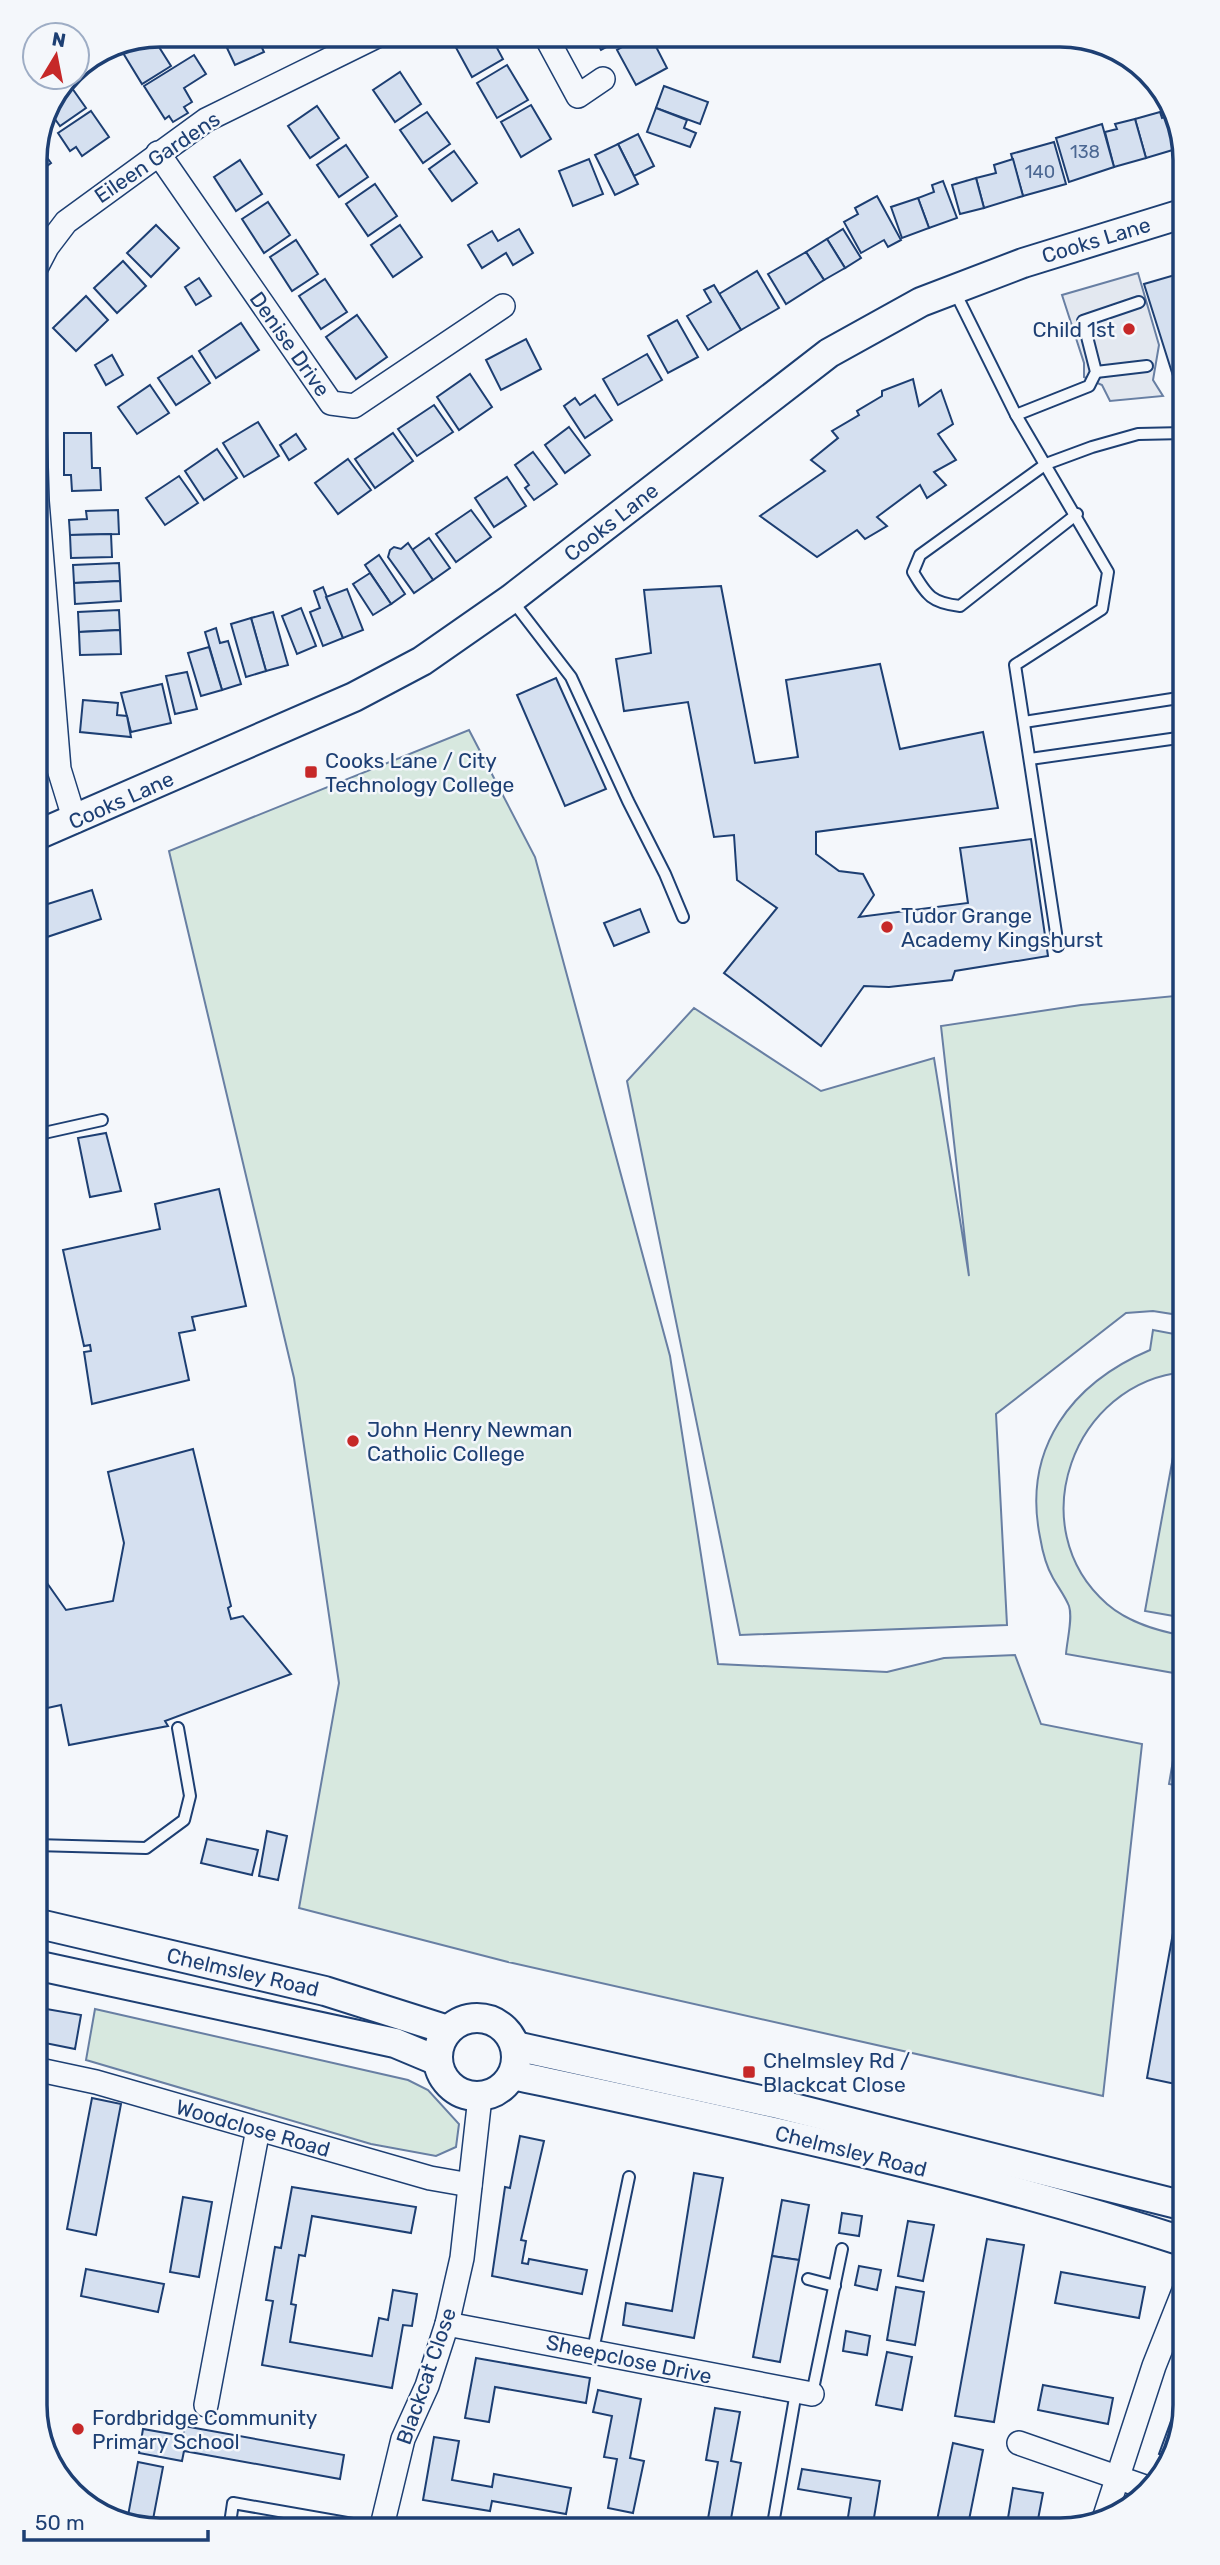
<svg xmlns="http://www.w3.org/2000/svg" width="1220" height="2565" viewBox="0 0 1220 2565" font-family="Rubik,sans-serif">
<rect width="100%" height="100%" fill="#f4f7fb"/>
<g fill="#d7e8df" stroke="#687fa3" stroke-width="2">
<path d="M469,730L535,857L670,1356L718,1664L887,1672L944,1658L1015,1655L1041,1724L1142,1744L1103,2096L508,1962L299,1908L339,1683L294,1378L169,851Z"/>
<path d="M1185,995V1316L1153,1311L1126,1313L996,1414L1007,1625L740,1635L627,1081L694,1008L821,1091L934,1058L969,1276L941,1026L1081,1005Z"/>
<path d="M1153,1330L1185,1336V1372C1073,1382 1020,1528 1107,1604C1129,1623 1158,1631 1185,1636V1675L1066,1654C1067,1640 1073,1618 1069,1606C1065,1596 1058,1587 1053,1578C1046,1566 1042,1549 1040,1537C1022,1448 1072,1383 1150,1350Z"/>
<path d="M1185,1391V1618L1145,1611Z"/>
<path d="M95,2009L408,2080L428,2090L459,2124L456,2147L436,2156L371,2144L86,2060Z"/>
</g>
<g fill="#e3e8f0" stroke="#687fa3" stroke-width="2">
<path d="M1138,273L1159,345L1153,380L1163,396L1110,401L1102,385L1084,377V363L1062,295Z"/>
<path d="M1177,1737L1185,1739V1787L1169,1784Z"/>
</g>
<g fill="#d5e0f0" stroke="#1d3f73" stroke-width="2">
<path d="M256,35L264,52L235,65L227,48Z"/>
<path d="M464,35H490L503,59L472,77L454,44L465,38Z"/>
<path d="M593,35H629L601,50Z"/>
<path d="M644,35H650L667,68L636,85L617,50Z"/>
<path d="M152,36L171,66L142,84L120,48L132,40Z"/>
<path d="M194,55L206,74L184,88L192,102L184,107L188,113L173,122L169,116L165,119L144,86Z"/>
<path d="M507,65L528,100L497,118L477,83Z"/>
<path d="M400,72L421,104L395,122L373,90Z"/>
<path d="M67,81L86,108L60,126L52,115Z"/>
<path d="M664,86L708,102L700,124L656,108Z"/>
<path d="M531,105L551,139L521,157L501,122Z"/>
<path d="M317,106L339,138L310,158L288,126Z"/>
<path d="M656,108L687,120L684,128L696,133L690,147L647,132Z"/>
<path d="M91,111L109,137L82,156L76,147L70,151L58,133Z"/>
<path d="M427,112L450,144L423,163L400,130Z"/>
<path d="M1160,112L1162,118L1167,116L1176,149L1146,158L1135,119Z"/>
<path d="M1177,118L1183,148L1176,149L1168,121Z"/>
<path d="M1135,119L1146,158L1114,167L1105,132L1117,129L1115,124Z"/>
<path d="M1102,124L1114,167L1069,182L1056,138Z"/>
<path d="M638,134L654,166L634,176L618,144Z"/>
<path d="M1054,142L1066,184L1023,196L1011,154Z"/>
<path d="M618,144L638,184L615,195L595,155Z"/>
<path d="M38,145L51,163L35,175V152Z"/>
<path d="M346,145L368,177L339,197L317,165Z"/>
<path d="M454,151L477,183L452,201L429,169Z"/>
<path d="M589,159L603,194L573,206L559,171Z"/>
<path d="M1013,159L1023,196L984,208L976,178L996,173L994,165Z"/>
<path d="M240,160L262,194L236,211L214,177Z"/>
<path d="M976,178L984,208L960,214L952,185Z"/>
<path d="M943,181L957,218L929,228L918,198L934,192L932,185Z"/>
<path d="M375,184L397,216L368,236L346,204Z"/>
<path d="M877,196L901,240L888,247L884,240L861,253L844,222L858,214L855,208Z"/>
<path d="M918,198L929,228L902,238L891,207Z"/>
<path d="M268,202L290,235L264,253L242,219Z"/>
<path d="M156,225L179,248L151,277L127,253Z"/>
<path d="M400,225L422,257L393,277L371,245Z"/>
<path d="M519,229L533,253L513,265L506,253L482,268L468,245L492,231L498,241Z"/>
<path d="M843,229L861,258L845,268L827,239Z"/>
<path d="M827,239L845,268L824,280L806,252Z"/>
<path d="M296,240L318,274L292,291L270,257Z"/>
<path d="M806,252L824,280L786,304L768,274Z"/>
<path d="M123,261L146,286L117,313L94,288Z"/>
<path d="M757,271L779,308L741,330L719,294Z"/>
<path d="M1185,272V376L1174,379L1144,284Z"/>
<path d="M199,278L211,296L196,305L185,287Z"/>
<path d="M325,279L347,312L321,329L299,296Z"/>
<path d="M714,285L741,330L708,350L687,316L711,302L704,290Z"/>
<path d="M86,296L108,320L76,351L53,328Z"/>
<path d="M357,315L387,357L356,379L326,337Z"/>
<path d="M677,320L698,357L668,373L648,336Z"/>
<path d="M241,323L259,350L216,378L199,351Z"/>
<path d="M526,339L541,369L501,390L486,360Z"/>
<path d="M647,354L662,380L618,405L603,379Z"/>
<path d="M112,355L123,375L106,385L95,365Z"/>
<path d="M192,356L210,383L176,405L158,378Z"/>
<path d="M470,374L492,407L459,430L437,397Z"/>
<path d="M913,379L919,406L941,390L953,424L938,434L956,460L934,472L946,485L927,498L920,485L877,517L887,526L865,539L857,530L817,557L760,516L825,471L811,460L838,438L832,431L859,415L857,411L882,396V391Z"/>
<path d="M150,385L169,413L137,434L118,407Z"/>
<path d="M595,395L612,420L585,438L564,406L575,398L580,405Z"/>
<path d="M434,405L453,432L417,456L398,429Z"/>
<path d="M258,422L279,456L244,477L223,443Z"/>
<path d="M569,427L590,455L565,473L545,445Z"/>
<path d="M64,433H91L92,468H100L101,490L72,491L71,475H64Z"/>
<path d="M393,433L413,461L375,488L355,459Z"/>
<path d="M296,434L306,449L289,460L280,445Z"/>
<path d="M217,449L237,478L204,500L185,471Z"/>
<path d="M533,452L557,484L534,500L525,488L529,485L515,465Z"/>
<path d="M348,459L371,490L338,514L315,483Z"/>
<path d="M179,476L198,503L165,525L146,498Z"/>
<path d="M507,477L526,506L494,527L475,498Z"/>
<path d="M118,510L119,534L70,535L69,520L87,519L86,511Z"/>
<path d="M471,510L491,537L456,562L436,534Z"/>
<path d="M111,534L112,557L71,558L70,535Z"/>
<path d="M429,538L450,568L433,580L412,550Z"/>
<path d="M408,543L433,580L414,593L388,557L390,550L394,547L401,549Z"/>
<path d="M379,555L405,594L391,604L365,565Z"/>
<path d="M119,563L120,581L74,583L73,565Z"/>
<path d="M370,573L391,604L373,615L353,584Z"/>
<path d="M120,581L121,601L75,604L74,583Z"/>
<path d="M721,586L755,763L798,757L786,680L880,664L900,749L983,732L998,808L816,832V854L839,871L863,874L874,895L859,917L968,903L960,848L1031,839L1048,956L955,971L952,980L889,987L864,986L821,1046L724,973L777,908L737,880L734,835L714,837L688,702L624,711L616,659L651,653L644,590Z"/>
<path d="M323,587L343,638L323,646L310,612L320,608L314,591Z"/>
<path d="M347,589L363,630L343,638L326,597Z"/>
<path d="M301,608L316,646L297,654L282,616Z"/>
<path d="M119,610L120,630L79,632L78,612Z"/>
<path d="M273,612L288,665L266,671L251,618Z"/>
<path d="M251,618L266,671L246,677L231,624Z"/>
<path d="M216,628L220,643L228,641L241,684L222,690L205,632Z"/>
<path d="M120,630L121,654L80,655L79,632Z"/>
<path d="M209,647L222,690L201,696L188,653Z"/>
<path d="M187,672L197,709L175,714L166,676Z"/>
<path d="M556,678L606,789L565,806L517,695Z"/>
<path d="M162,684L171,723L131,732L121,693Z"/>
<path d="M83,700L118,703L117,715L127,716L131,737L80,732Z"/>
<path d="M92,890L101,919L35,941V908Z"/>
<path d="M640,909L649,932L614,946L604,923Z"/>
<path d="M106,1133L121,1191L90,1197L78,1138Z"/>
<path d="M219,1189L246,1306L192,1317L195,1330L179,1333L189,1380L92,1404L84,1352L91,1351L90,1345L84,1346L63,1250L160,1229L155,1204Z"/>
<path d="M193,1449L231,1606L228,1608L231,1619L243,1616L291,1674L165,1721L168,1726L69,1745L61,1705L38,1710L35,1726V1566L66,1610L113,1601L124,1543L108,1472Z"/>
<path d="M267,1831L287,1836L278,1880L259,1876Z"/>
<path d="M207,1839L258,1850L252,1875L201,1863Z"/>
<path d="M1185,1853V1909L1175,1907Z"/>
<path d="M1173,1933L1185,1935V2086L1147,2078Z"/>
<path d="M35,2007L81,2015L75,2049L35,2041Z"/>
<path d="M92,2098L121,2104L96,2235L67,2229Z"/>
<path d="M520,2136L544,2141L521,2240L526,2241L522,2263L528,2264L529,2259L587,2270L582,2294L492,2276L505,2187L510,2188Z"/>
<path d="M694,2173L723,2178L694,2338L623,2325L626,2303L672,2311Z"/>
<path d="M292,2187L416,2207L411,2233L312,2216L305,2256L299,2255L291,2304L296,2305L290,2342L372,2356L379,2318L388,2320L393,2290L417,2294L412,2326L403,2325L392,2388L262,2365L273,2301L266,2300L275,2247L281,2248Z"/>
<path d="M183,2197L212,2202L199,2277L170,2272Z"/>
<path d="M782,2200L809,2205L799,2260L772,2256Z"/>
<path d="M842,2213L862,2216L859,2236L839,2233Z"/>
<path d="M908,2221L934,2225L923,2281L898,2276Z"/>
<path d="M35,2231L42,2232L35,2273Z"/>
<path d="M987,2239L1024,2245L994,2422L955,2416Z"/>
<path d="M772,2256L799,2260L780,2362L753,2357Z"/>
<path d="M859,2266L881,2270L877,2290L855,2285Z"/>
<path d="M86,2269L164,2284L158,2312L81,2296Z"/>
<path d="M1061,2272L1145,2287L1139,2318L1055,2303Z"/>
<path d="M896,2287L924,2292L915,2345L887,2340Z"/>
<path d="M846,2331L870,2336L867,2355L843,2351Z"/>
<path d="M887,2352L912,2357L902,2410L876,2405Z"/>
<path d="M476,2358L590,2378L586,2403L495,2387L489,2422L465,2418Z"/>
<path d="M1043,2385L1113,2398L1108,2424L1038,2410Z"/>
<path d="M598,2390L641,2399L630,2458L644,2461L633,2513L608,2508L617,2459L604,2457L612,2416L593,2412Z"/>
<path d="M715,2408L740,2412L731,2461L741,2463L729,2530H706L718,2462L706,2460Z"/>
<path d="M1171,2421L1179,2424L1169,2458L1159,2454Z"/>
<path d="M184,2426L344,2455L340,2479L184,2451L182,2461L139,2453L143,2429L183,2436Z"/>
<path d="M434,2437L459,2441L452,2480L492,2487L494,2474L571,2488L566,2514L492,2501L490,2511L423,2500Z"/>
<path d="M953,2443L983,2450L967,2530H935Z"/>
<path d="M138,2462L163,2467L151,2530L127,2521Z"/>
<path d="M802,2469L880,2481L872,2530H846L851,2498L798,2489Z"/>
<path d="M1013,2488L1043,2493L1036,2530H1006Z"/>
</g>
<g fill="none" stroke-linecap="round" stroke-linejoin="round">
<defs>
<g id="service">
<path d="M954,290L1016,415L1108,572L1102,609L1015,665L1058,946"/>
<path d="M1096,372L1147,366"/>
<path d="M1016,415L1089,386L1096,372L1083,321L1139,302"/>
<path d="M1077,514L960,606C932,603 927,596 913,572L920,555L1046,464L1092,447L1138,434L1185,433"/>
<path d="M511,599L571,677L628,801L665,874L683,917"/>
<path d="M1024,722L1185,697"/>
<path d="M1030,759L1185,737"/>
<path d="M35,1135L102,1120"/>
<path d="M35,1845L146,1848L184,1820L190,1796L178,1728"/>
<path d="M808,2279L835,2286"/>
<path d="M593,2350L629,2177"/>
<path d="M812,2394L842,2249"/>
<path d="M229,2530L233,2503L381,2529"/>
<path d="M772,2530L796,2392"/>
</g>
<g id="minor">
<path d="M545,35L578,96L603,79"/>
<path d="M158,153L331,403L354,406L503,306"/>
<path d="M35,270L47,247L66,222L206,120L379,35"/>
<path d="M35,434L37,501L59,769L75,821"/>
<path d="M35,2069L96,2082L430,2178L470,2185"/>
<path d="M447,2324L812,2394"/>
<path d="M206,2405L258,2129"/>
<path d="M1019,2443L1148,2488"/>
<path d="M1103,2522L1154,2366L1185,2288"/>
<path d="M381,2530L403,2439L427,2386L447,2324L462,2258L480,2097"/>
</g>
<g id="tertiary">
<path d="M35,836L354,697L422,661L511,599L829,353L921,302L1023,263L1185,213"/>
<path d="M35,1923L325,1991L448,2030"/>
<path d="M35,1965L395,2043L438,2061"/>
<circle cx="477" cy="2057" r="39"/>
<path d="M515,2046L774,2103L1185,2206"/>
<path d="M513,2075C737,2123 967,2171 1185,2242"/>
</g>
</defs>
<use href="#service" stroke="#1d3f73" stroke-width="14"/>
<use href="#minor" stroke="#1d3f73" stroke-width="26"/>
<use href="#tertiary" stroke="#1d3f73" stroke-width="32"/>
<use href="#service" stroke="#f4f7fb" stroke-width="10"/>
<use href="#minor" stroke="#f4f7fb" stroke-width="23"/>
<use href="#tertiary" stroke="#f4f7fb" stroke-width="28"/>
</g>
<g fill="#c62828" stroke="#f4f7fb" stroke-width="2.5">
<circle cx="1129" cy="329" r="7"/>
<rect x="304" y="765" width="14" height="14" rx="3.5"/>
<circle cx="887" cy="927" r="7"/>
<circle cx="353" cy="1441" r="7"/>
<rect x="742" y="2065" width="14" height="14" rx="3.5"/>
<circle cx="78" cy="2429" r="7"/>
</g>
<g text-anchor="middle" dominant-baseline="central" stroke-width="5" stroke-linejoin="round" paint-order="stroke">
<g font-size="18" fill="#4b6792">
<text x="1085" y="152">138</text>
<text x="1040" y="172">140</text>
</g>
<g font-size="21" fill="#1d3f73" stroke="#f4f7fb">
<text transform="translate(157 157) rotate(-34)">Eileen Gardens</text>
<text transform="translate(1096 240) rotate(-17)">Cooks Lane</text>
<text transform="translate(290 344) rotate(55)">Denise Drive</text>
<text transform="translate(611 522) rotate(-38)">Cooks Lane</text>
<text transform="translate(121 800) rotate(-24)">Cooks Lane</text>
<text transform="translate(243 1972) rotate(13)">Chelmsley Road</text>
<text transform="translate(253 2128) rotate(16)">Woodclose Road</text>
<text transform="translate(851 2151) rotate(14)">Chelmsley Road</text>
<text transform="translate(629 2359) rotate(12)">Sheepclose Drive</text>
<text transform="translate(426 2376) rotate(-71)">Blackcat Close</text>
</g>
<g font-size="21" fill="#1d3f73" stroke="#f4f7fb" text-anchor="start">
<text x="1115" y="329" text-anchor="end">Child 1st</text>
<text x="325" y="760">Cooks Lane / City<tspan x="325" dy="24">Technology College</tspan></text>
<text x="901" y="915">Tudor Grange<tspan x="901" dy="24">Academy Kingshurst</tspan></text>
<text x="367" y="1429">John Henry Newman<tspan x="367" dy="24">Catholic College</tspan></text>
<text x="763" y="2060">Chelmsley Rd /<tspan x="763" dy="24">Blackcat Close</tspan></text>
<text x="92" y="2417">Fordbridge Community<tspan x="92" dy="24">Primary School</tspan></text>
</g>
</g>
<path d="M0 0H1220V2565H0ZM160 47H1060A113 113 0 0 1 1173 160V2405A113 113 0 0 1 1060 2518H160A113 113 0 0 1 47 2405V160A113 113 0 0 1 160 47Z" fill="#f4f7fb" fill-rule="evenodd"/>
<path fill="none" stroke="#1d3f73" stroke-width="3.5" d="M160 47H1060A113 113 0 0 1 1173 160V2405A113 113 0 0 1 1060 2518H160A113 113 0 0 1 47 2405V160A113 113 0 0 1 160 47Z"/>
<g transform="translate(56 56) rotate(10)"><circle r="33" fill="#f4f7fb" stroke="#9eadc5" stroke-width="2"/>
<path d="M0-5L12 26L0 18L-12 26Z" fill="#c62828"/>
<text y="-10" font-size="19" font-weight="bold" text-anchor="middle" fill="#1d3f73">N</text>
</g>
<path d="M24 2530v10h184v-10" fill="none" stroke="#1d3f73" stroke-width="3.5"/>
<text x="35" y="2530" font-size="21" fill="#1d3f73" stroke="#f4f7fb" stroke-width="5" paint-order="stroke">50 m</text>
</svg>
